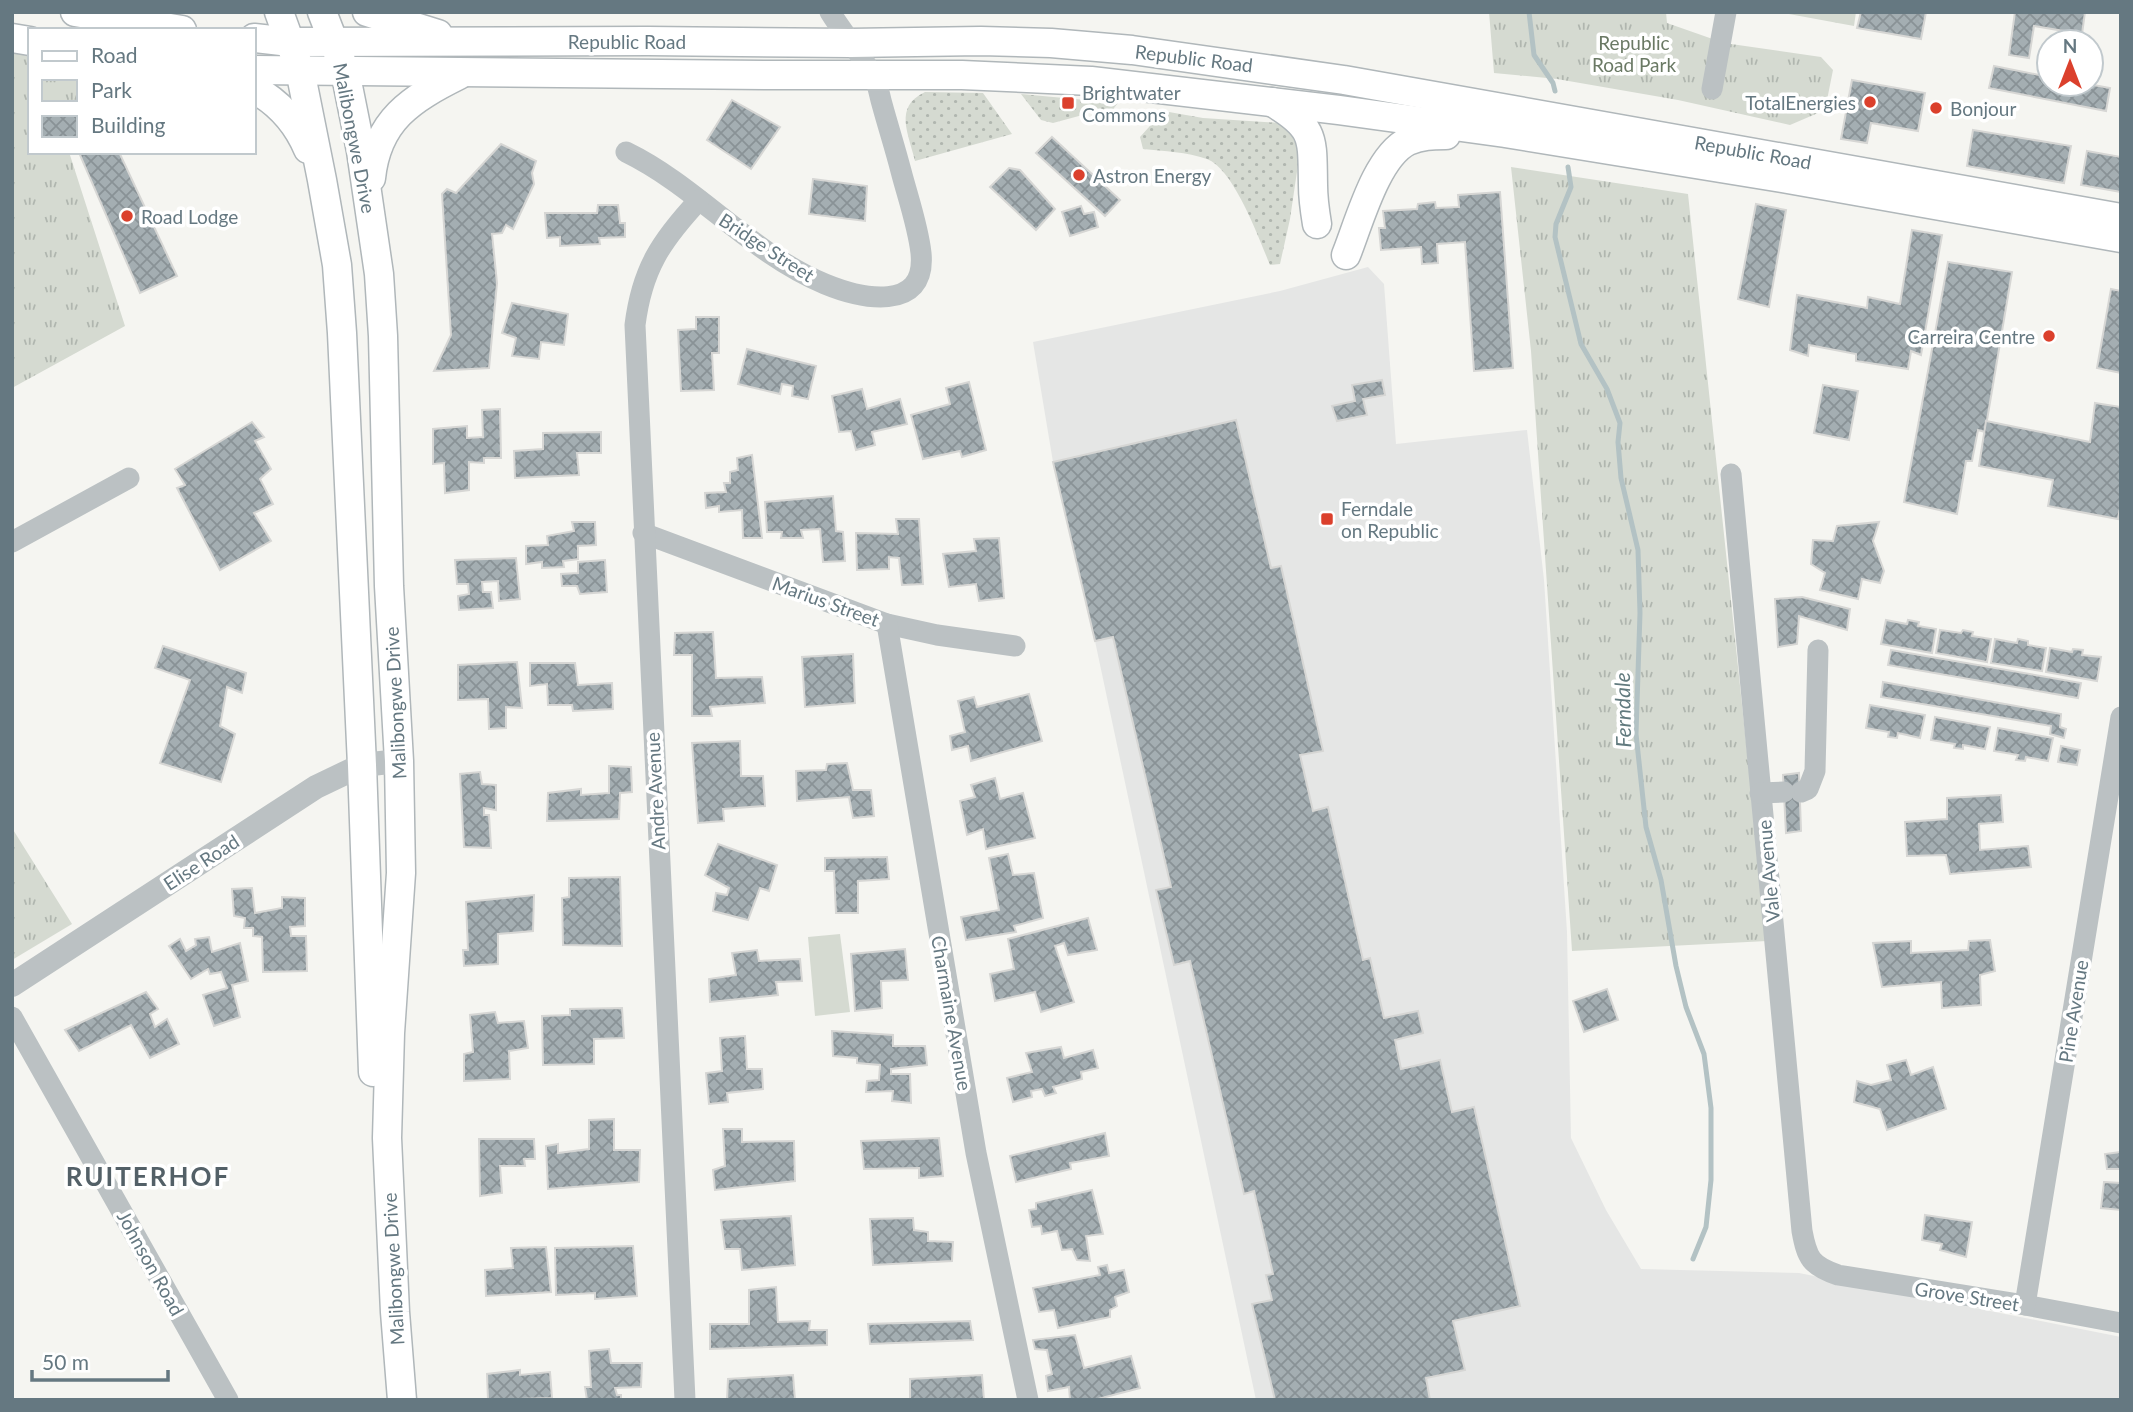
<svg xmlns="http://www.w3.org/2000/svg" width="2133" height="1412" viewBox="0 0 2133 1412" font-family="Lato,sans-serif">
<defs>
<pattern id="grass-dots" width="8" height="8" patternUnits="userSpaceOnUse" patternTransform="scale(1.75)"><rect width="8" height="8" fill="#d5dad1"/><path d="M2 2h.1M6 6h.1" fill="none" stroke="#b0b6af" stroke-width="1.8" stroke-linecap="round"/></pattern>
<pattern id="park-tufts" width="24" height="20" patternUnits="userSpaceOnUse" patternTransform="scale(1.75)"><rect width="24" height="20" fill="#d5dad1"/><path d="M3 7l-1-3M5 7V3M7 7l1-3M15 17l-1-3M17 17v-4M19 17l1-3" fill="none" stroke="#b0b6af"/></pattern>
<pattern id="building-cross-hatch" width="8" height="8" patternUnits="userSpaceOnUse" patternTransform="scale(1.75)"><rect width="8" height="8" fill="#a4aeb2"/><path d="M0 0l8 8M0 8l8-8" fill="none" stroke="#899296"/></pattern>
</defs>
<rect width="100%" height="100%" fill="#f5f5f1"/>
<path fill="#e5e6e5" d="M1368,267L1384,284L1396,444L1527,430L1544,580L1567,932L1571,1138L1606,1210L1641,1269L1799,1273L2121,1337V1400H1256L1095,641L1053,462L1033,342L1280,291Z"/>
<g fill="url(#grass-dots)">
<path d="M925,92L983,93L1012,134L915,161C909,134 893,107 925,92Z"/>
<path d="M1021,94L1118,103L1110,113H1090L1053,123L1041,120Z"/>
<path d="M1169,112L1203,118L1280,123C1291,133 1298,142 1299,158L1290,219L1280,264L1270,265C1259,239 1234,169 1207,159C1187,152 1164,151 1143,149L1140,137L1158,117Z"/>
</g>
<g fill="url(#park-tufts)">
<path d="M1489,12H1666L1667,23L1724,43L1821,57L1833,70L1825,110L1790,125L1678,100L1557,79L1494,73Z"/>
<path d="M1778,12H1856L1854,26Z"/>
<path d="M12,53L30,56V152H69L125,326L12,388Z"/>
<path d="M1511,167L1688,194L1767,941L1572,951L1531,351Z"/>
<path d="M12,828L72,924L12,960Z"/>
</g>
<path fill="#d5dad1" d="M840,934L850,1012L815,1016L808,937Z"/>
<g fill="none" stroke-linecap="round" stroke-linejoin="round">
<g stroke="#b3c2c4" stroke-width="5">
<path d="M1529,12L1534,55L1553,83L1555,91"/>
<path d="M1568,167L1571,187L1556,224L1555,237L1581,344L1607,389L1620,423L1618,442L1621,478L1638,550L1640,613L1636,734L1646,827L1661,880L1676,966L1686,1007L1704,1054L1711,1108V1180L1706,1227L1693,1259"/>
</g>
</g>
<g fill="url(#building-cross-hatch)" stroke="#d6d6d4" stroke-width="2">
<path d="M1861,12H1926L1921,39L1857,28Z"/>
<path d="M2015,12H2085L2082,34L2034,26L2029,58L2009,55Z"/>
<path d="M1994,66L2049,77V84H2088L2110,88L2106,111L1989,88Z"/>
<path d="M1852,80L1925,93L1918,131L1871,123L1867,143L1841,139Z"/>
<path d="M732,100L780,127L751,169L707,140Z"/>
<path d="M1973,130L2071,146L2064,183L1967,166Z"/>
<path d="M1052,137L1120,200L1105,216L1036,153Z"/>
<path d="M501,144L536,161L532,173L534,184L513,229L506,225L502,233L492,234L497,283L489,368L434,371L451,335L442,194L447,189L456,193Z"/>
<path d="M2087,151L2121,157V192L2081,185Z"/>
<path d="M85,152H119L177,276L140,293L80,155Z"/>
<path d="M1009,168L1020,170L1055,209L1036,230L990,187Z"/>
<path d="M813,179L867,186L865,221L809,214Z"/>
<path d="M1500,192L1513,368L1474,371L1465,242L1437,244L1438,263L1422,264L1421,247L1381,250L1379,228H1385L1383,211L1417,209L1418,204L1435,202L1436,208L1459,207L1458,195Z"/>
<path d="M1756,204L1786,210L1769,307L1738,299Z"/>
<path d="M598,205H618L620,223H625V237L599,238L600,244L560,246V237L547,238L545,213H597Z"/>
<path d="M1081,206L1084,214L1094,212L1098,227L1070,236L1062,212Z"/>
<path d="M1912,230L1942,235L1921,355L1911,351L1908,369L1856,361V354L1809,345L1808,356L1790,350L1797,295L1867,308L1868,297L1900,304Z"/>
<path d="M1948,262L2012,272L1985,432L1978,430L1972,461H1966L1957,514L1904,502Z"/>
<path d="M2111,289L2121,291V373L2097,368Z"/>
<path d="M512,303L568,314L564,345L541,342L539,359L512,356L516,338L502,333Z"/>
<path d="M696,317H719V353H712L714,390L681,391L678,330L696,329Z"/>
<path d="M747,349L816,366L808,399L792,396L793,386L782,384L780,394L738,384Z"/>
<path d="M1382,380L1385,395L1363,399L1367,415L1337,421L1332,406L1355,401L1352,385Z"/>
<path d="M969,382L986,450L962,457L960,451L923,459L911,415L950,404L946,388Z"/>
<path d="M1823,385L1858,391L1849,440L1814,433Z"/>
<path d="M862,389L867,409L900,399L907,424L872,432L875,445L856,450L851,431L839,432L832,396Z"/>
<path d="M2095,403L2121,407V502L2118,519L2048,506L2053,480L1979,466L1986,421L2090,442Z"/>
<path d="M500,409L501,458H484V463L469,462V490L445,493L444,463L433,464V429L467,426V438L483,437L482,410Z"/>
<path d="M1236,420L1271,568L1281,566L1323,751L1300,755L1313,811L1328,807L1363,960L1370,958L1384,1018L1418,1011L1423,1033L1395,1040L1401,1069L1440,1060L1452,1112L1474,1107L1520,1306L1453,1321L1465,1370L1426,1378L1430,1400H1275L1252,1304L1272,1300L1266,1275L1273,1274L1254,1191L1244,1194L1190,961L1174,965L1156,890L1171,887L1113,637L1095,641L1053,462Z"/>
<path d="M252,422L264,437L255,441L271,469L260,479L273,504L254,513L271,541L220,570L177,488L185,485L175,469Z"/>
<path d="M601,432V453H577L579,475L515,478L514,451L543,449V433Z"/>
<path d="M752,455L762,538H743L742,510L719,512V506L706,508L705,493L726,492L724,483H730V472L738,470L737,458Z"/>
<path d="M833,496L836,531L843,532L845,561L823,562L820,529L801,530L803,538H781L782,532H767L765,502Z"/>
<path d="M896,519H919L923,584L902,585L899,558L889,557V569L857,570L856,533L898,534Z"/>
<path d="M572,522H595L596,545L578,546V559L563,561L564,567L542,568V562L526,564V546L548,545L547,536L574,531Z"/>
<path d="M1879,522L1873,541L1884,571L1880,583L1862,579L1858,599L1820,590L1825,573L1811,564L1813,540L1833,541L1837,526Z"/>
<path d="M999,538L1004,598L979,601L976,584L949,587L943,554L976,551L974,539Z"/>
<path d="M516,558L520,599L499,601L498,581L482,582L483,592H491L493,608L459,610L458,596L469,594L468,584H457L455,560Z"/>
<path d="M605,560L607,592L580,594L577,586H562L561,574L578,573V562Z"/>
<path d="M1802,597L1850,609L1847,630L1799,616L1797,644L1778,647L1775,599Z"/>
<path d="M1886,620L1907,624L1908,620L1919,622L1918,626L1936,629L1932,653L1881,644Z"/>
<path d="M1940,630L1961,633L1963,630L1973,632L1972,636L1991,639L1987,662L1936,653Z"/>
<path d="M713,632L716,678L762,677L765,703L710,707L712,716H692V655H674L675,633Z"/>
<path d="M1995,639L2017,643L2018,639L2028,641V645L2046,648L2042,671L1991,663Z"/>
<path d="M163,646L246,673L242,693L227,687L220,726L235,734L221,782L160,763L190,680L155,668Z"/>
<path d="M2050,648L2072,652L2073,649L2083,650L2082,655L2101,657L2097,681L2046,672Z"/>
<path d="M1891,650L2081,683L2078,698L1888,665Z"/>
<path d="M853,654L855,703L805,707L802,657Z"/>
<path d="M517,662L522,708L506,707V728L489,729L488,699L458,700V665Z"/>
<path d="M530,663H575L578,685L612,683L613,709L573,711L572,705H548L547,684L530,686Z"/>
<path d="M1883,682L2061,714L2060,727L2066,729L2064,738L2050,734L2051,726L1881,697Z"/>
<path d="M1029,694L1042,741L971,761L968,746L952,750L950,736L965,732L958,701L974,697L977,707Z"/>
<path d="M1870,705L1925,715L1920,738L1898,733L1897,738L1888,737L1889,732L1866,728Z"/>
<path d="M1935,717L1990,727L1985,749L1963,745V749L1954,748L1955,744L1931,740Z"/>
<path d="M1998,728L2053,738L2048,761L2026,757L2025,761L2016,760L2018,755L1994,751Z"/>
<path d="M740,741L741,776H763L765,806L723,809L724,821L698,823L692,743Z"/>
<path d="M2061,746L2080,750L2077,765L2058,762Z"/>
<path d="M847,763L853,790H871L874,816L853,818L849,797L797,801L796,771L826,770L827,764Z"/>
<path d="M609,766L631,767L632,792L620,793L619,819L547,821L548,793L581,789V795L609,793Z"/>
<path d="M480,772L482,784L496,785V810L484,808V815H489L491,848L464,847L460,774Z"/>
<path d="M1799,773L1801,831L1786,833L1783,775Z"/>
<path d="M995,778L1000,799L1023,793L1035,838L986,849L983,829L967,835L960,801L975,797L971,785Z"/>
<path d="M2001,795L2003,822L1979,824L1980,850L2028,846L2031,867L1950,874L1946,855L1907,856L1905,822L1947,819V798Z"/>
<path d="M718,844L777,865L769,891L760,888L748,920L713,911L716,893L727,895L729,888L705,875Z"/>
<path d="M1008,854L1013,875L1034,873L1043,918L1014,926L1016,932L966,940L961,917L999,910L989,858Z"/>
<path d="M887,857L889,879L858,881V913H836L834,871H825V858Z"/>
<path d="M620,877L622,946L563,945L562,898L569,897V878Z"/>
<path d="M252,888L255,913L282,908V897L305,898V926L290,927L291,936H306L307,971L263,972L262,937L253,936V928H244L245,918L234,916L232,889Z"/>
<path d="M534,895L533,931L498,934V964L464,966L463,950H468L466,902Z"/>
<path d="M1088,918L1097,950L1068,955L1064,943L1055,946L1074,1002L1041,1012L1035,992L995,1001L990,974L1014,969L1008,939Z"/>
<path d="M209,937L212,952L240,943L248,981L232,985L240,1017L214,1026L203,995L227,988L221,972L210,974L208,969L191,979L169,946L180,939L186,951L196,945L195,939Z"/>
<path d="M1990,940L1995,971L1980,975L1981,1005L1942,1008L1941,982L1882,987L1873,943L1911,941V953L1968,950L1969,941Z"/>
<path d="M905,949L908,980L881,981L882,1008L855,1011L851,954Z"/>
<path d="M757,950L759,961L800,959L802,981L776,982L778,995L710,1002L709,979L736,975L732,953Z"/>
<path d="M1607,989L1618,1020L1584,1032L1573,1001Z"/>
<path d="M146,992L158,1009L150,1014L155,1027L167,1019L179,1044L150,1058L131,1025L79,1051L65,1030Z"/>
<path d="M622,1008L624,1038L594,1039V1064L543,1065L542,1016L570,1015V1009Z"/>
<path d="M495,1012L498,1023L524,1021L528,1048L509,1051L510,1079L464,1081V1054L473,1052L470,1015Z"/>
<path d="M832,1031L893,1035V1046H925L927,1065L891,1069V1074H910L911,1103L892,1101L893,1091L866,1092L867,1081L879,1080L880,1065L857,1063V1058L833,1056Z"/>
<path d="M745,1036L747,1069H762L763,1089L727,1093L728,1102L709,1104L706,1073L722,1071L720,1038Z"/>
<path d="M1061,1047L1064,1058L1093,1050L1098,1068L1081,1072L1082,1079L1053,1087L1056,1093L1045,1096L1042,1089L1031,1091L1032,1097L1013,1102L1007,1078L1032,1072L1026,1053Z"/>
<path d="M1906,1060L1911,1075L1933,1067L1946,1109L1887,1130L1880,1109L1854,1102L1857,1081L1871,1085L1891,1080L1887,1065Z"/>
<path d="M614,1119V1150H640L639,1182L548,1189L546,1146L558,1144V1153L589,1149V1120Z"/>
<path d="M723,1129H742V1142L794,1141L795,1181L715,1190L713,1170L725,1166Z"/>
<path d="M1105,1133L1109,1156L1070,1163L1071,1169L1016,1182L1010,1156Z"/>
<path d="M939,1138L943,1176L919,1178V1168L864,1169L861,1141Z"/>
<path d="M479,1139H534L535,1159H524L525,1166H500L502,1193L480,1196Z"/>
<path d="M2121,1152V1169H2107L2105,1154Z"/>
<path d="M2104,1182L2121,1183V1210L2101,1208Z"/>
<path d="M1092,1190L1103,1234L1086,1236L1090,1261L1077,1260L1072,1249L1062,1250L1057,1231L1042,1234L1041,1226L1032,1227L1029,1210L1036,1209V1203Z"/>
<path d="M1925,1215L1972,1222L1966,1257L1940,1250L1942,1244L1922,1240Z"/>
<path d="M791,1216L795,1265L742,1270L740,1249H725L721,1220Z"/>
<path d="M913,1218L914,1230L928,1232V1241L953,1242L952,1261L873,1265L870,1219Z"/>
<path d="M633,1246L637,1296L595,1299V1293L556,1295L555,1248Z"/>
<path d="M546,1247L551,1292L486,1296L485,1270L513,1268L511,1248Z"/>
<path d="M1107,1265L1109,1273L1124,1270L1129,1292L1115,1297L1117,1306L1110,1310V1317L1058,1328L1054,1310L1039,1312L1033,1288L1100,1275L1098,1267Z"/>
<path d="M776,1287L778,1322L810,1321L809,1330H827V1345L710,1349V1324H749V1290Z"/>
<path d="M970,1321L973,1340L870,1344L868,1324Z"/>
<path d="M1075,1335L1084,1368L1131,1356L1140,1388L1094,1400H1070L1069,1387L1048,1391L1046,1376L1052,1374L1047,1350L1035,1349L1033,1340Z"/>
<path d="M609,1349L611,1363H642L641,1387L615,1388L617,1395H621V1400H587L585,1387H591L589,1351Z"/>
<path d="M520,1370V1375L550,1372L552,1398L488,1400L487,1374Z"/>
<path d="M793,1375L795,1400H727L728,1379Z"/>
<path d="M982,1375L984,1400H910V1379Z"/>
</g>
<g fill="none" stroke-linecap="round" stroke-linejoin="round">
<defs>
<g id="secondary">
<path d="M75,12L182,30"/>
<path d="M279,12L300,70L322,180L337,265L342,333L362,765L373,1072"/>
<path d="M322,12L345,71L361,151L379,274L383,336L389,586L399,761L401,873L390,1033L387,1138L395,1312L402,1400"/>
<path d="M367,12L438,34"/>
<path d="M12,38L30,41"/>
<path d="M254,38L290,42L648,41L850,43L981,41L1051,43L1132,50L1344,80L2121,218"/>
<path d="M254,70L768,75H962L1091,81L1339,110L1505,133L1782,178L2121,238"/>
<path d="M254,89C278,102 297,123 308,149"/>
<path d="M1272,102C1316,128 1312,138 1313,185C1313,198 1315,212 1317,224"/>
<path d="M371,178C377,120 411,99 459,75"/>
<path d="M1346,255C1359,223 1376,157 1408,141C1421,135 1433,135 1446,135"/>
</g>
</defs>
<use href="#secondary" stroke="#b0b7ba" stroke-width="31"/>
<g stroke="#bbc1c3" stroke-width="21">
<path d="M1712,89L1726,12"/>
<path d="M626,152C698,187 750,253 825,284C859,298 927,314 921,253C918,226 908,198 901,171C895,148 888,126 882,104C879,94 878,82 872,74C860,53 843,33 830,12"/>
<path d="M1731,474L1802,1231C1807,1258 1811,1266 1838,1275L2025,1305L2121,1323"/>
<path d="M643,533L887,624L937,635L1015,646"/>
<path d="M12,542L129,478"/>
<path d="M887,624L976,1153L1028,1400"/>
<path d="M1801,792L1808,789L1815,771L1818,650"/>
<path d="M1760,793L1784,792"/>
<path d="M12,1017L228,1400"/>
<path d="M2025,1305L2121,717"/>
<path d="M685,1400L635,325C642,269 661,241 699,200"/>
</g>
<path stroke="#bbc1c3" stroke-width="24" d="M12,985L316,787L362,765L399,761"/>
<use href="#secondary" stroke="#fff" stroke-width="28"/>
</g>
<g fill="#db402c" stroke="#fff" stroke-width="2.5">
<circle cx="1870" cy="102" r="7"/>
<rect x="1061" y="96" width="14" height="14" rx="3.5"/>
<circle cx="1936" cy="108" r="7"/>
<circle cx="1079" cy="175" r="7"/>
<circle cx="127" cy="216" r="7"/>
<circle cx="2049" cy="336" r="7"/>
<rect x="1320" y="512" width="14" height="14" rx="3.5"/>
</g>
<g text-anchor="middle" dominant-baseline="central" stroke-width="7" stroke-linejoin="round" paint-order="stroke">
<g font-size="19" fill="#657881" stroke="#fff">
<text x="627" y="41">Republic Road</text>
<text transform="translate(1194 58) rotate(7)">Republic Road</text>
<text transform="translate(355 138) rotate(79)">Malibongwe Drive</text>
<text transform="translate(1753 152) rotate(10)">Republic Road</text>
<text transform="translate(767 247) rotate(33)">Bridge Street</text>
<text transform="translate(826 601) rotate(20)">Marius Street</text>
<text transform="translate(395 703) rotate(-93)">Malibongwe Drive</text>
<text transform="translate(655 791) rotate(-93)">Andre Avenue</text>
<text transform="translate(201 862) rotate(-33)">Elise Road</text>
<text transform="translate(1768 871) rotate(-95)">Vale Avenue</text>
<text transform="translate(2073 1011) rotate(-81)">Pine Avenue</text>
<text transform="translate(952 1013) rotate(80)">Charmaine Avenue</text>
<text transform="translate(151 1263) rotate(61)">Johnson Road</text>
<text transform="translate(393 1269) rotate(-93)">Malibongwe Drive</text>
<text transform="translate(1967 1296) rotate(9)">Grove Street</text>
</g>
<g font-size="19" fill="#6a7964" stroke="#fff">
<text x="1634" y="42">Republic<tspan x="1634" dy="22">Road Park</tspan></text>
</g>
<g font-size="19" fill="#657881" stroke="#fff" text-anchor="start">
<text x="1082" y="92">Brightwater<tspan x="1082" dy="22">Commons</tspan></text>
<text x="1856" y="102" text-anchor="end">TotalEnergies</text>
<text x="1950" y="108">Bonjour</text>
<text x="1093" y="175">Astron Energy</text>
<text x="141" y="216">Road Lodge</text>
<text x="2035" y="336" text-anchor="end">Carreira Centre</text>
<text x="1341" y="508">Ferndale<tspan x="1341" dy="22">on Republic</tspan></text>
</g>
<g font-size="21" font-style="italic" fill="#617a7e" stroke="#fff">
<text transform="translate(1622 710) rotate(-91)">Ferndale</text>
</g>
<g font-size="26" font-weight="bold" letter-spacing="2" fill="#536067" stroke="#fff">
<text x="148" y="1176">RUITERHOF</text>
</g>
</g>
<rect width="2133" height="1412" fill="none" stroke="#657881" stroke-width="28"/>
<rect x="28" y="28" width="228" height="126" fill="#ffffff" stroke="#c1c9cd" stroke-width="2"/>
<rect x="42" y="51" width="35" height="10" fill="#ffffff" stroke="#c1c9cd" stroke-width="2"/>
<text x="91" y="63" font-size="21" fill="#657881">Road</text>
<rect x="42" y="80" width="35" height="21" fill="url(#park-tufts)" stroke="#c1c9cd" stroke-width="2"/>
<text x="91" y="98" font-size="21" fill="#657881">Park</text>
<rect x="42" y="116" width="35" height="21" fill="url(#building-cross-hatch)" stroke="#c1c9cd" stroke-width="2"/>
<text x="91" y="133" font-size="21" fill="#657881">Building</text>
<g transform="translate(2070 63)"><circle r="33" fill="#ffffff" stroke="#c1c9cd" stroke-width="2"/>
<path d="M0-5L12 26L0 18L-12 26Z" fill="#db402c"/>
<text y="-10" font-size="19" font-weight="bold" text-anchor="middle" fill="#657881">N</text>
</g>
<path d="M32 1370v10h136v-10" fill="none" stroke="#657881" stroke-width="3.5"/>
<text x="42" y="1370" font-size="21" fill="#657881" stroke="#ffffff" stroke-width="5" paint-order="stroke">50 m</text>
</svg>
